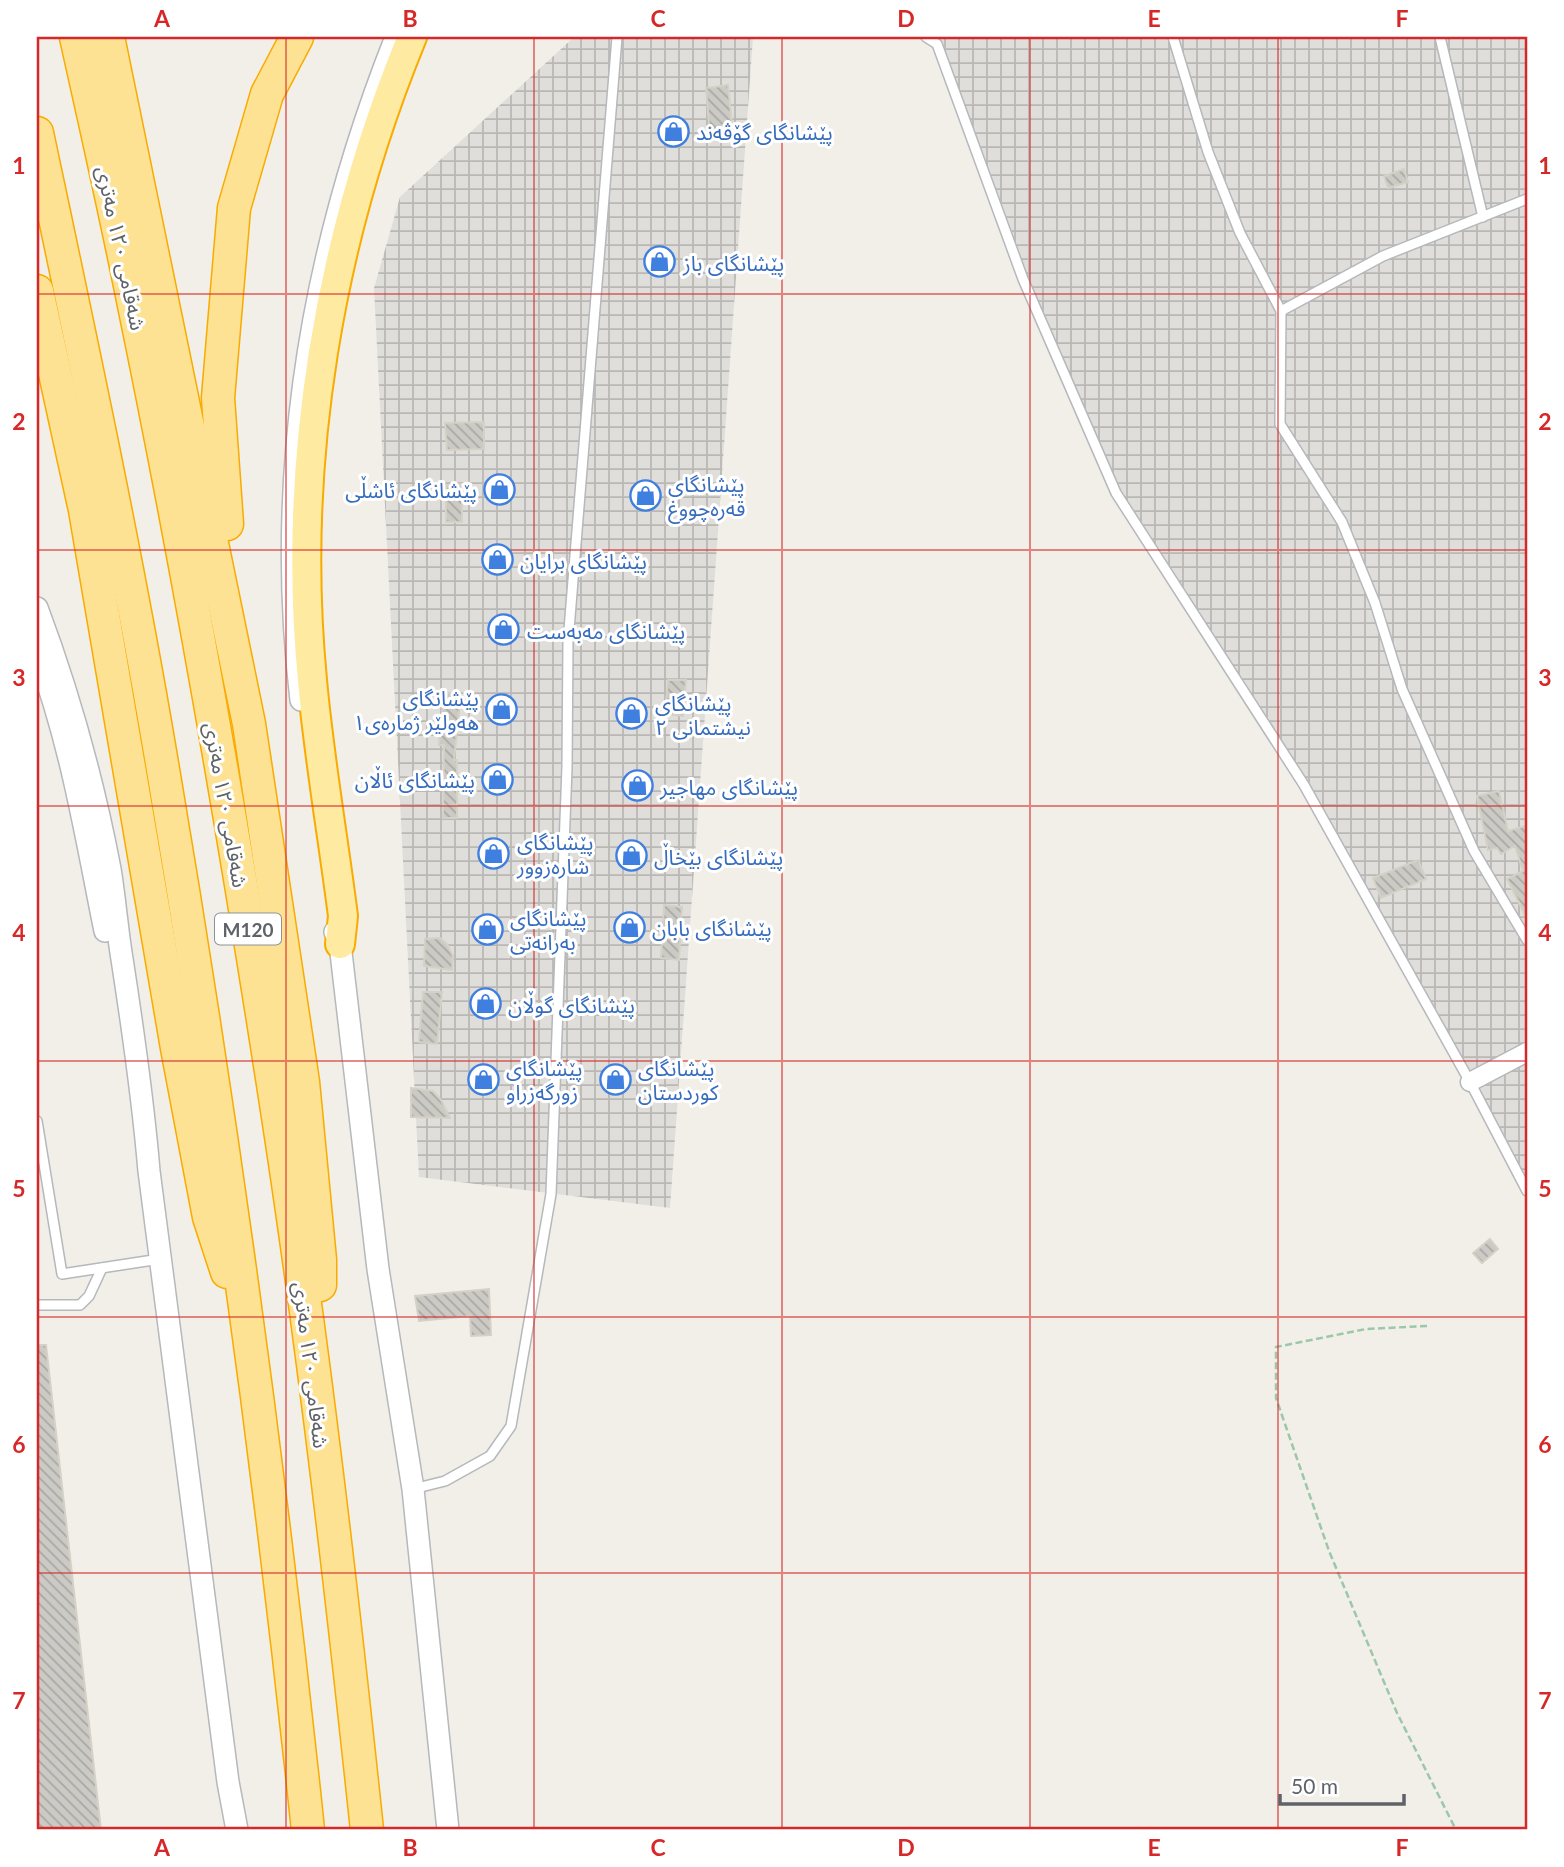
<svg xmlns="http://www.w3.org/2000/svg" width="1564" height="1867" viewBox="0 0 1564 1867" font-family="Lato,'Noto Sans Arabic',sans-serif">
<defs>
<pattern id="industrial-grid" width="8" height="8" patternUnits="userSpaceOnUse" patternTransform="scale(1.75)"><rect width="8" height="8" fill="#e0deda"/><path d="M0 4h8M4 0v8" fill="none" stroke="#b9b8b5"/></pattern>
<pattern id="building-back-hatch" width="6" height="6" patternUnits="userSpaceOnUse" patternTransform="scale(1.75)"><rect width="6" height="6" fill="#cccac5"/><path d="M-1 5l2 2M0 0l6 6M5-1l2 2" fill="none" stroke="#a9a8a4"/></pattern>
</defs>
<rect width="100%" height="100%" fill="#f1efe8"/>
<g fill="url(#industrial-grid)">
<path d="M574,37H753L670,1208L419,1177L374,288L400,197Z"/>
<path d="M926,37H1527V1191L1304,785L1116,493L1023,279L937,44Z"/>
</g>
<g fill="url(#building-back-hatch)" stroke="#d6d1c6" stroke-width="2">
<path d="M728,85L733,134L710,136L706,88Z"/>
<path d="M1404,169L1408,182L1388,188L1384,176Z"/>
<path d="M484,422V449L447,450L445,423Z"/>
<path d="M462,484V522H446V485Z"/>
<path d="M668,680H686L683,716L665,714Z"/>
<path d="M444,692L461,695L454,760H457V818H443L444,745H439Z"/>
<path d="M1499,791L1508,831L1525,826L1527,834V919L1507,879L1523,871L1515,846L1501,854L1497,848L1488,850L1477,796Z"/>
<path d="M1418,860L1426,879L1381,898L1373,878Z"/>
<path d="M664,905L682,907L679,960L661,958Z"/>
<path d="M440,938L447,944L453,956L452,970L424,966L425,939Z"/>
<path d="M423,992H442L437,1044L419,1042Z"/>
<path d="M411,1088L433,1091L441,1100L450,1118L411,1117Z"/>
<path d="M1490,1239L1498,1249L1482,1263L1473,1253Z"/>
<path d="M489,1289L491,1335L471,1336L470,1316L419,1321L415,1296Z"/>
<path d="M37,1345H46L101,1830H37Z"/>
</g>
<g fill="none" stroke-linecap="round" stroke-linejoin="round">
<defs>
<g id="service">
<path d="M926,37L937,44L1023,279L1116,493L1304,785L1470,1082L1527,1191"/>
<path d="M1173,37L1208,152L1240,233L1281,311L1280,424L1342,522L1375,603L1402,689L1474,851L1527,940"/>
<path d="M1440,37L1483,217"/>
<path d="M1281,311L1383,256L1527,199"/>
<path d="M37,1121L62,1274L160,1259"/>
<path d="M37,1305H80L89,1296L102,1268"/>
<path d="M413,1489L445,1481L490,1456L511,1426L551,1194L567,767L568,642L617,37"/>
</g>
<path id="minor" d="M1470,1082L1527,1052"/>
<g id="tertiary">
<path d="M37,608C69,693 93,780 110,869C115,899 117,929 122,959C133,1030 143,1100 149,1171L228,1782L237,1830"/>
<path d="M37,653C71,743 86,837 105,931"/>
<path d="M301,700C274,472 312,249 396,37"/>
<path d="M335,932L340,944L378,1269L413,1489L448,1830"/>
</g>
<path id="trunk" d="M340,944L343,916C333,837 319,758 312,680C291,462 329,239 412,37"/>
<g id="motorway">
<path d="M76,37C96,126 116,215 134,305C190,576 237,849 279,1123C315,1358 342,1594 367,1830"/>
<path d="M108,37L249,724L303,1082L320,1260V1285"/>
<path d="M37,133C78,327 120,522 154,717C218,1087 269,1458 308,1830"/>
<path d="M37,291L85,510L177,1048L209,1217L227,1272"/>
<path d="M227,524L218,398L234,208L267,94L297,37"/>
</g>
</defs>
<use href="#service" stroke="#b5b8bc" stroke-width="12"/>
<use href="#minor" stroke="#b5b8bc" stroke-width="21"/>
<use href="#tertiary" stroke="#b5b8bc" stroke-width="24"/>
<use href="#trunk" stroke="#f9ab00" stroke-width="32"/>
<use href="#motorway" stroke="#f9ab00" stroke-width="35"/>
<path stroke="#9cc7a9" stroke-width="2.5" stroke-dasharray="7 3.5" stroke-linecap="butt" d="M1427,1326L1366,1329L1276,1347V1398L1329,1551L1397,1713L1456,1830"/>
<use href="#service" stroke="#fff" stroke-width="9"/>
<use href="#minor" stroke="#fff" stroke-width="18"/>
<use href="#tertiary" stroke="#fff" stroke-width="21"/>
<use href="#trunk" stroke="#feeaa1" stroke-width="28"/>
<use href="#motorway" stroke="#fde293" stroke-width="32"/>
</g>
<path fill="none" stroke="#d62828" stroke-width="2" stroke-opacity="0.55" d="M286,37V1830M534,37V1830M782,37V1830M1030,37V1830M1278,37V1830M37,294H1527M37,550H1527M37,806H1527M37,1061H1527M37,1317H1527M37,1573H1527"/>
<defs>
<symbol id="shop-ring" viewBox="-11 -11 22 22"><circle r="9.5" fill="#fff" stroke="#3f7fe0" stroke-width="1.5"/><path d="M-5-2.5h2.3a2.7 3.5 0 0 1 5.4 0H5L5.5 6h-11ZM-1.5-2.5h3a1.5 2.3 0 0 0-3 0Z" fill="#3f7fe0"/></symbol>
</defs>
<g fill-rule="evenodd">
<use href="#shop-ring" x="656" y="114" width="35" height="35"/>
<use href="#shop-ring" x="642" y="244" width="35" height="35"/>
<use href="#shop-ring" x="482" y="472" width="35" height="35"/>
<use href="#shop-ring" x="628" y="478" width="35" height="35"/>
<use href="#shop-ring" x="480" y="542" width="35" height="35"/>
<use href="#shop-ring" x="486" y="612" width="35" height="35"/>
<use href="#shop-ring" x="484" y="692" width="35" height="35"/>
<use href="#shop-ring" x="614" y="696" width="35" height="35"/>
<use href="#shop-ring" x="480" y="762" width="35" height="35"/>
<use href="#shop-ring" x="620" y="768" width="35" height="35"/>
<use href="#shop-ring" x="476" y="836" width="35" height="35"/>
<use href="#shop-ring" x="614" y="838" width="35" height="35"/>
<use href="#shop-ring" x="612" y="910" width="35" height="35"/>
<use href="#shop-ring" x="470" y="912" width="35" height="35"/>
<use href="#shop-ring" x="468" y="986" width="35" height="35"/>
<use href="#shop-ring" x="466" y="1062" width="35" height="35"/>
<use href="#shop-ring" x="598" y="1062" width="35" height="35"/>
</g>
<g text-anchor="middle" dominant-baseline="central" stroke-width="6" stroke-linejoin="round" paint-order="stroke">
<rect fill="#fff" stroke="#8f9295" stroke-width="2" x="215" y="913.5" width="66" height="31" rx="5"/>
<g font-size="19" font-weight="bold" fill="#5f6368">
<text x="248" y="929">M120</text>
</g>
<g font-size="21" fill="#366cbe" stroke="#fff" text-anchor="start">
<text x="696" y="131">پێشانگای گۆڤەند</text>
<text x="683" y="262">پێشانگای باز</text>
<text x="668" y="483">پێشانگای<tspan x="668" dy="24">قەرەچووغ</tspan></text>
<text x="477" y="489" text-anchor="end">پێشانگای ئاشڵی</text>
<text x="520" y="560">پێشانگای برایان</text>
<text x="527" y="630">پێشانگای مەبەست</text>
<text x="479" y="697" text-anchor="end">پێشانگای<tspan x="479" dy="24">هەولێر ژمارەی١</tspan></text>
<text x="655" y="702">پێشانگای<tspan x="655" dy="24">نیشتمانی ٢</tspan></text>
<text x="475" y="779" text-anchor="end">پێشانگای ئاڵان</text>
<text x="660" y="786">پێشانگای مهاجیر</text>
<text x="517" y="841">پێشانگای<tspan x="517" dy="24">شارەزوور</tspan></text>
<text x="654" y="856">پێشانگای بێخاڵ</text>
<text x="510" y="917">پێشانگای<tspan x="510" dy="24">بەرانەتی</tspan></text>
<text x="652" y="927">پێشانگای بابان</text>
<text x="508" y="1004">پێشانگای گوڵان</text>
<text x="506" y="1067">پێشانگای<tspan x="506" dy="24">زورگەزراو</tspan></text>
<text x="638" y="1067">پێشانگای<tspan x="638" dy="24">کوردستان</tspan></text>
</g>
<g font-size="21" fill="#5f6368" stroke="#fff">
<text transform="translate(122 248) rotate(78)">شەقامی ١٢٠ مەتری</text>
<text transform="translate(227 805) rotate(80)">شەقامی ١٢٠ مەتری</text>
<text transform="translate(312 1365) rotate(83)">شەقامی ١٢٠ مەتری</text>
</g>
</g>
<rect width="1564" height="1867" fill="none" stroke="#ffffff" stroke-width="77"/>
<path d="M1280 1794v10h124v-10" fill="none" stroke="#5f6368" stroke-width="3.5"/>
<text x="1291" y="1794" font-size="21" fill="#5f6368" stroke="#ffffff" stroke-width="5" paint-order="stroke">50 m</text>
<rect x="38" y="38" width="1488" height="1790" fill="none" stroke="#d62828" stroke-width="2.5"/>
<g font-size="23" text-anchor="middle" font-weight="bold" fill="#d62828">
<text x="162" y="27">A</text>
<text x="410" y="27">B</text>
<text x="658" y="27">C</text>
<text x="906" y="27">D</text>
<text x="1154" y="27">E</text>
<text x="1402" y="27">F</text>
<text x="19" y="174">1</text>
<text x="1545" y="174">1</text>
<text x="19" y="430">2</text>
<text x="1545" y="430">2</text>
<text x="19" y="686">3</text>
<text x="1545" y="686">3</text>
<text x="19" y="941">4</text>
<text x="1545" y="941">4</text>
<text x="19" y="1197">5</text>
<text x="1545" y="1197">5</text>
<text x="19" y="1453">6</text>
<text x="1545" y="1453">6</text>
<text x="19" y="1709">7</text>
<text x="1545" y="1709">7</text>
<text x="162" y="1856">A</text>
<text x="410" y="1856">B</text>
<text x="658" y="1856">C</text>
<text x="906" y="1856">D</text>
<text x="1154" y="1856">E</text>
<text x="1402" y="1856">F</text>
</g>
</svg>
